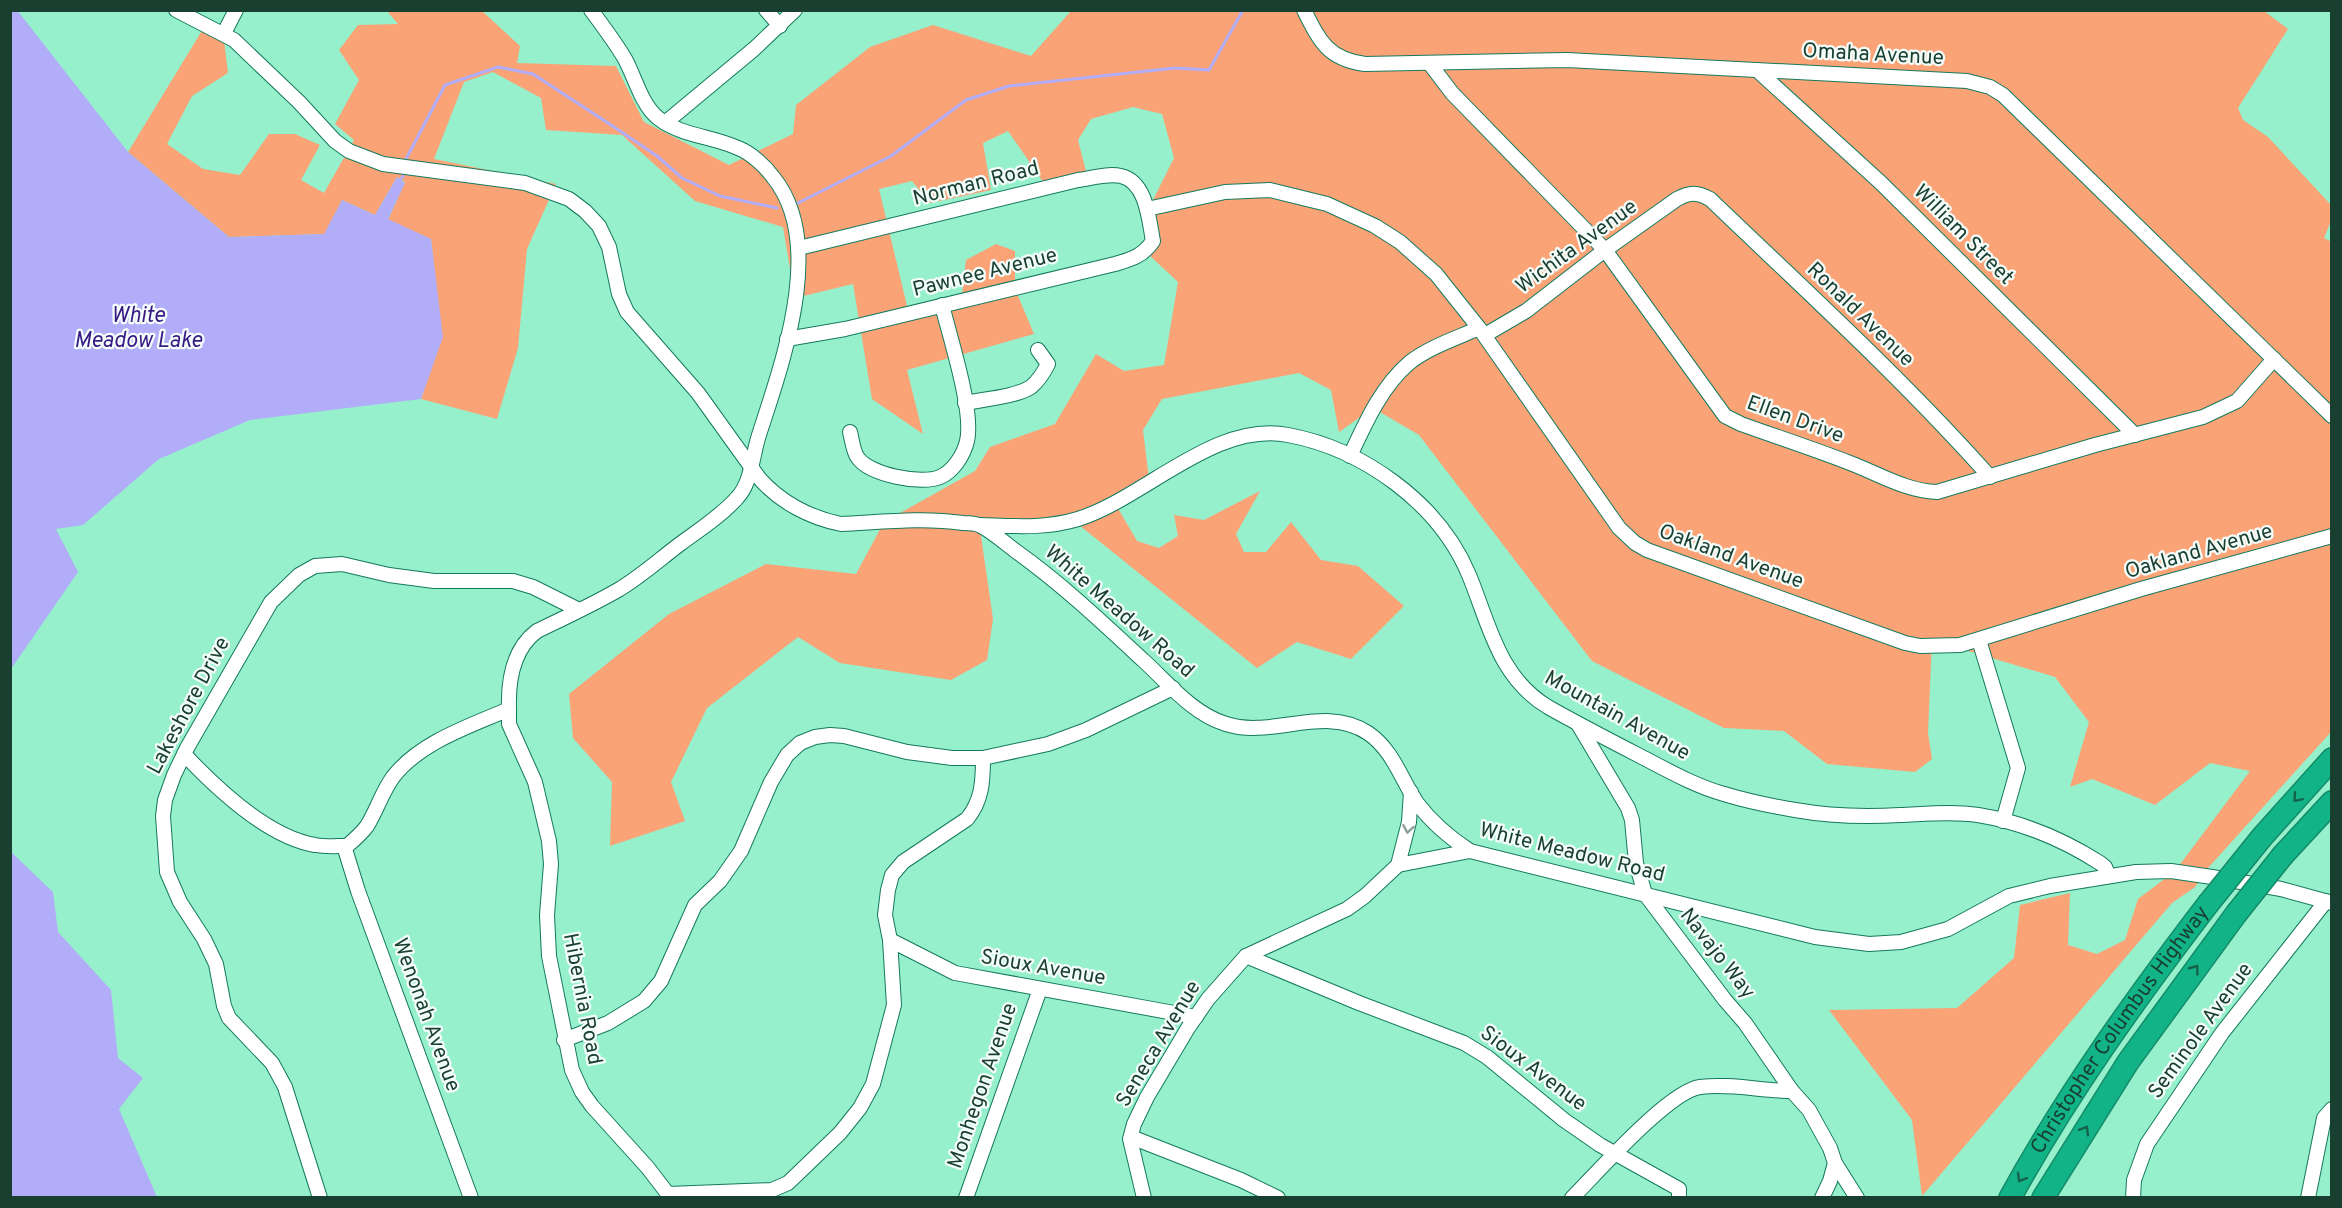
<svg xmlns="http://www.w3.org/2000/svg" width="2342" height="1208" viewBox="0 0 2342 1208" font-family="Overpass,sans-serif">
<rect width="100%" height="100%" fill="#96f0cc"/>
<path fill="#faa377" d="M387,11H482L520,46L517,63L616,66L644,122L729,165L793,134L796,105L870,47L933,25L1031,56L1071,11H2264L2288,29L2238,108L2243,120L2268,137L2331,205V221L2324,238L2332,242L2331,732L2208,868L2195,887L2172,903L1922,1196L1912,1120L1829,1010L1957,1008L2014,958L2020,905L2070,893L2068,945L2097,954L2125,940L2138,899L2175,871L2250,771L2210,763L2155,805L2092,779L2070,787L2089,722L2055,677L1932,640L1928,733L1932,759L1915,772L1827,764L1784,731L1724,728L1592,661L1419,435L1373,408L1339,432L1331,390L1299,373L1162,399L1143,430L1149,479L1113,500L1137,541L1159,548L1178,536L1174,515L1204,520L1260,491L1236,534L1244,552H1266L1291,522L1321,560L1358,566L1404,606L1351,659L1297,642L1257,668L1074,521L979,522L993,619L987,660L951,680L840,663L798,637L707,708L671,782L685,821L610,846L612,782L573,738L569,694L669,614L766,564L856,574L884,522L975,471L990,447L1055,424L1096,354L1124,371L1164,365L1178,282L1148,254L1147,212L1174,158L1162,114L1133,107L1091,119L1078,140L1088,179L1048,189L1008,131L983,143L991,190L930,203L912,181L879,189L908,310L961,303L966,260L996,244L1015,251V289L1034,334L907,370L923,434L872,399L853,284L795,298L783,227L695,201L622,135L546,130L541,98L493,72L464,82L434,159L556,184L527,249L518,348L497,419L421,399L442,337L431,239L388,220L405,182L397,177L375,215L342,200L325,234L229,237L128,152L203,29L224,40L228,73L192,96L167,144L203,169L240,175L269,134H295L320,145L301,180L324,193L354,140L335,124L359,80L339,50L358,25L398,24Z"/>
<g fill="#b2adf8">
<path d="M17,10L128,152L229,237L324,234L342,200L375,215L397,177L405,183L388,219L431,239L443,337L421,399L250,420L159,459L83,525L56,529L78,572L11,669L10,11Z"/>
<path d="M11,852L53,892L58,932L111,990L118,1058L143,1078L119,1109L157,1197H11Z"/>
</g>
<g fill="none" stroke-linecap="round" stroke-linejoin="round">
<g stroke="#b2adf8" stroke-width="3">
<path d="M406,159L445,85L498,67L533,74L611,125L657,156L682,178L720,196L777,208"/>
<path d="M401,179L403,176"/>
<path d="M794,205L891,156L966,100L1009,86L1175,68L1209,70L1243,10"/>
</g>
<defs>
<g id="minor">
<path d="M176,10L234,40L299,102L335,141L349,151L383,164L525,183L569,199L585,211L599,226L609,247L619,294L627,312L698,393L759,478C780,502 810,518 841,524C882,522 922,517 963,523C968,523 976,523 981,526C993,532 1006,544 1017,552C1063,585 1103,623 1144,661C1169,684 1193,714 1226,724C1272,739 1325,704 1368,733C1393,750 1401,779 1417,803C1432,823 1450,838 1470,851L1815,937L1869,944L1901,942L1948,929L2009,896L2050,886L2136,872L2171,871L2212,877L2281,889L2332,903"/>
<path d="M766,10L780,26"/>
<path d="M1304,10C1320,42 1328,59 1365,64L1567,60L1967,81L1990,87L2003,95L2332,416"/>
<path d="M224,33L236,10"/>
<path d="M1430,64L1452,93L1605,250L1725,416L1741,424C1777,437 1814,449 1850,463C1879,474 1906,491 1937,492L2095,445L2203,417L2237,401L2274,359"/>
<path d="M1757,70L1881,183L2135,435"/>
<path d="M665,123L754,49L795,10"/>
<path d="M1147,209L1225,192L1270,190L1327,204L1375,226L1400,242L1436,274L1479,328L1619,528L1635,543L1647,550L1905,643L1920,646L1960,645L2141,589L2332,536"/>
<path d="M1485,335L1526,311L1605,250L1677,199C1690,192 1697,192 1710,199C1805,290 1903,379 1990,477"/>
<path d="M787,339L845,329L1115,264C1132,259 1143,256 1153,241C1149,221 1147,182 1121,176C1108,173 1092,178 1078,180L799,248"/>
<path d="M965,403C984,399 1015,397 1031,387C1038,381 1044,372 1048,364L1038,350"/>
<path d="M850,432C852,439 853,452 858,458C870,475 922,485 940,477C954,471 964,454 967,441C974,411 950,338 942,305"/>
<path d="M1350,456C1365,424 1381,387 1409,363C1429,347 1457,338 1479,328"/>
<path d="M980,525C1014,526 1045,529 1078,519C1145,498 1214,421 1288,435C1363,449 1439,503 1469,575C1489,623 1498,677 1548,707C1578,724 1609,740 1640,756C1667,770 1695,786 1724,794C1747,801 1771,806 1795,810C1829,816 1865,817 1900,815C1925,814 1953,811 1978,815C2021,822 2064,840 2100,863L2105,867L2109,876"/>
<path d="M1979,640L2018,768L2003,821"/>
<path d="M509,709V724L535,782L549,841L551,864L547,915L549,956L572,1070L582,1092L592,1106L648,1168L671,1198"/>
<path d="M1578,724L1628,808L1632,820L1636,863L1645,894L1725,1000L1745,1023L1792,1091L1809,1110L1830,1148L1835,1163L1857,1198"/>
<path d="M184,754C216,788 267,837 315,845C325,847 337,846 347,846C354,840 362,833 367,826C377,810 382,792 393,777C420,742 470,726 509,709C508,681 513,649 537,631C564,618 592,605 618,590C640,577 660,559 680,544C699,530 721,516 737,498C752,482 752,456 759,435C782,363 827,243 773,177C765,166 751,153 738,148C712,136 681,136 658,118C641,104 635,77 625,59C615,42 603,26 591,10"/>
<path d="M344,846L358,891L471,1198"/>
<path d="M1398,865L1470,851"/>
<path d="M890,940L955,973L1196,1017"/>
<path d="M1246,956L1359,1003L1464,1043L1487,1057L1564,1120L1600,1145L1679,1189V1198"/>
<path d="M564,1040L608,1023L644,1001L661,981L695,905L720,881L741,851L771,782L787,755L800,743L815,737L830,735L844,736L907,752L952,758H983L1048,744L1086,730L1173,688"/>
<path d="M1131,1137L1241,1180L1278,1198"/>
<path d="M668,1194L772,1190L788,1183L840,1133L860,1108L873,1084L894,1005L890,940L885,915L888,890L892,875L903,862L967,819C982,801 983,781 983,758"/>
<path d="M320,1198L285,1087L272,1063L229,1018L224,1006L216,964L204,939L180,902L167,872L163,816L165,800L174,775L187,748L271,602L299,575L315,566L342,564L389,575L434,581H513L533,587L579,610"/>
<path d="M966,1198L1040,989"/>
<path d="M1144,1198L1130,1139L1134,1124L1147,1097L1188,1028L1208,999L1246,956L1347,909L1365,896L1398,865L1409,822L1411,792"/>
<path d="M1572,1198C1597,1173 1669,1091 1700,1087C1730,1083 1762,1091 1792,1091"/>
<path d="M1822,1198L1830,1181L1835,1163"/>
<path d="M2133,1198L2134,1180L2147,1144L2222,1033L2326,901"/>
<path d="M2308,1198L2324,1118L2332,1109"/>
</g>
<g id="highway">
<path d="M2262,837L2332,759"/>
<path d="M2283,855L2332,802"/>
<path id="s1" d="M2010,1198C2067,1094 2136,998 2208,904"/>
<path d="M2043,1198L2128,1062L2236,914"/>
</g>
</defs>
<use href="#minor" stroke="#147a5c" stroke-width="16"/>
<use href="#highway" stroke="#148a69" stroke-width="24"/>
<use href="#minor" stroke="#fff" stroke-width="14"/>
<use href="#highway" stroke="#11b387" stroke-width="21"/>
<defs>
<g id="highway-bridge">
<path d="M2208,904L2262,837"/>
<path d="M2236,914L2283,855"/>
</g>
</defs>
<use href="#highway-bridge" stroke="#148a69" stroke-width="24" stroke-linecap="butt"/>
<use href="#highway-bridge" stroke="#11b387" stroke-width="21"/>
</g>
<defs><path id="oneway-chevron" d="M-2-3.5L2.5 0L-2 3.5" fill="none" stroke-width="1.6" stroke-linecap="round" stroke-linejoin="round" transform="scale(1.5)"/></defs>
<g stroke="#17624b">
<use href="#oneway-chevron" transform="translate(2297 798) rotate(131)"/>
<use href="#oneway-chevron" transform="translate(2195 969) rotate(-53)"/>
<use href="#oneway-chevron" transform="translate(2085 1130) rotate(-58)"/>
<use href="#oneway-chevron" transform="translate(2021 1178) rotate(121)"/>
</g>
<use stroke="#8c9f98" href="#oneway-chevron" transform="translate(1408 829) rotate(100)"/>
<g text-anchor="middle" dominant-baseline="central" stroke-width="4.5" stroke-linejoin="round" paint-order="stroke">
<g font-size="21" fill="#193f31" stroke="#f5fdfa">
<text transform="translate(1873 55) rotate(3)">Omaha Avenue</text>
<text transform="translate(976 184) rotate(-14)">Norman Road</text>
<text transform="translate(1963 235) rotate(45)">William Street</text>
<text transform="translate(1577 247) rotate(-36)">Wichita Avenue</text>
<text transform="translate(985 273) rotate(-14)">Pawnee Avenue</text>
<text transform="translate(1860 315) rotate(44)">Ronald Avenue</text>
<text transform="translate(1795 420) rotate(20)">Ellen Drive</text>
<text transform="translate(2199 552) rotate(-16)">Oakland Avenue</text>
<text transform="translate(1731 557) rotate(20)">Oakland Avenue</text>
<text transform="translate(1119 612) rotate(41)">White Meadow Road</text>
<text transform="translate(189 706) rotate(-62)">Lakeshore Drive</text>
<text transform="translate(1617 716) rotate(29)">Mountain Avenue</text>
<text transform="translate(1572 853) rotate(14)">White Meadow Road</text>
<text transform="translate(1717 954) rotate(52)">Navajo Way</text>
<text transform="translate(1043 968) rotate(10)">Sioux Avenue</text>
<text transform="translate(582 999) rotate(79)">Hibernia Road</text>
<text transform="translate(426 1015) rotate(70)">Wenonah Avenue</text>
<text stroke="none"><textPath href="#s1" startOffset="201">Christopher Columbus Highway</textPath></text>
<text transform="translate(2201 1031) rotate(-54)">Seminole Avenue</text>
<text transform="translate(1159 1044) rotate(-59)">Seneca Avenue</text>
<text transform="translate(1533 1069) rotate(37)">Sioux Avenue</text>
<text transform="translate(983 1086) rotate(-71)">Monhegon Avenue</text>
</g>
<g font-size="22" font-style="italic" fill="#381a84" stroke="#f5fdfa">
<text x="138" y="316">White<tspan x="138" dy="25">Meadow Lake</tspan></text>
</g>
</g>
<rect width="2342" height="1208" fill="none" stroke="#193f31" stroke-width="24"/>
</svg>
